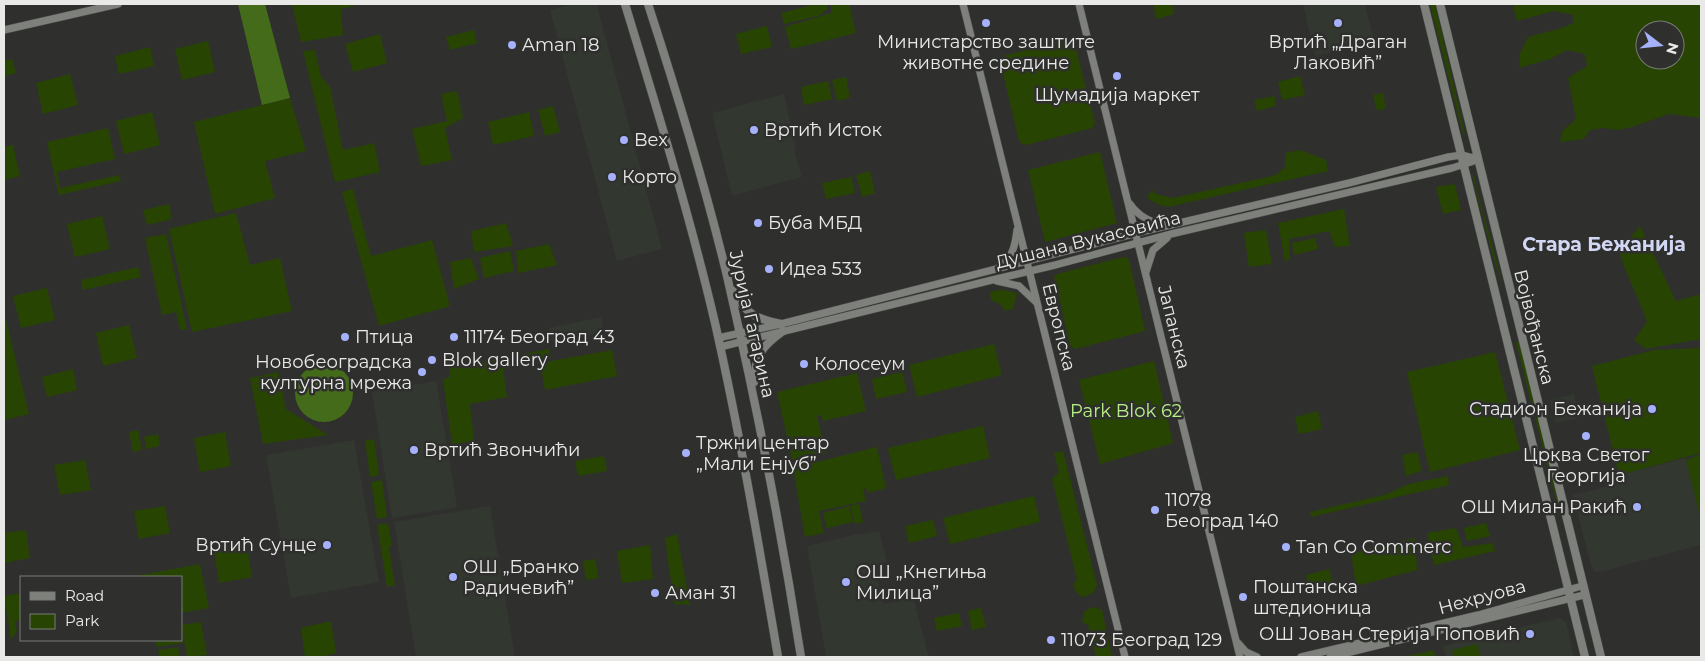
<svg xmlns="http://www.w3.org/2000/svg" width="1705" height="661" viewBox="0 0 1705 661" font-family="Montserrat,sans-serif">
<rect width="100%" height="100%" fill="#2f302e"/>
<g fill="#32372f">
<path d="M574,4H595L597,6L662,249L617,261L550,10Z"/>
<path d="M1303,4H1365L1374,42L1315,56Z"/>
<path d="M784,94L796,148L794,150L802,177L732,196L712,113Z"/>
<path d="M601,317L604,332L552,342L549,328Z"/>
<path d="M436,381L457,507L392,518L372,392Z"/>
<path d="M1574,394L1579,418L1555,423L1550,400Z"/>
<path d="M354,440L379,582L291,598L266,455Z"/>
<path d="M1686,458L1701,520V545L1599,572L1594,571L1591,565L1573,495L1620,483L1619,475Z"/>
<path d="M490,506L515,657H416L394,522Z"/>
<path d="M879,531L887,562L874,566L884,604L905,599L914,601L929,657H826L807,546L857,534L858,535Z"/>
<path d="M1560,618L1566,622L1574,657H1446L1443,646Z"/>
</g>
<g fill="#274402" fill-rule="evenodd">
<path d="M292,4H362L341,9L343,35L301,42Z"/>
<path d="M816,4H827L828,9L818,16L784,24L781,13Z"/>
<path d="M831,4H849L856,33L791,49L785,27L831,13Z"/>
<path d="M1153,4H1172L1174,14L1156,19Z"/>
<path d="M1430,4H1435L1465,134H1463Z"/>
<path d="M1514,4H1701V118L1669,114L1632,127L1618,130L1603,128L1590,130L1584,139L1560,142L1562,131L1576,119L1568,78L1587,66L1585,54L1567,50L1550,59L1519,68L1520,53L1528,37L1562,28L1573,23V15L1554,11L1517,21L1513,7ZM1645,30H1675V60H1645Z"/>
<path d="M767,26L772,47L741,54L736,34Z"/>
<path d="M474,30L477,43L450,50L446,37Z"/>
<path d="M380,34L387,63L353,72L345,44Z"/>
<path d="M1069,40L1074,42L1095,123L1092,128L1026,145L1022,144L1019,141L1000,61L1003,56Z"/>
<path d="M208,41L215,72L182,80L175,49Z"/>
<path d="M150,47L154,66L119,74L115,56Z"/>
<path d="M315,50L321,77L330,87L343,150L374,143L380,172L335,182L303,51Z"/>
<path d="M12,59L16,73L4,76V61Z"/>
<path d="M70,74L78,105L43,114L36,83Z"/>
<path d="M1300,76L1305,95L1282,100L1278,82Z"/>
<path d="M846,77L850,98L837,101L832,80Z"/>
<path d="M828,81L832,99L804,105L801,87Z"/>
<path d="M457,91L463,118L445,128L452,160L421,166L412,129L447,121L441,94Z"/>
<path d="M1383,93L1386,108L1377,111L1373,95Z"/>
<path d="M1274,96L1276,106L1257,111L1254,100Z"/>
<path d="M290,98L306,151L265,161L275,198L215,214L194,122Z"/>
<path d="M553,106L560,132L545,136L538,110Z"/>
<path d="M152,112L160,145L124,154L116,121Z"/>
<path d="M529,112L534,136L493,145L488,122Z"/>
<path d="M108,128L115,159L57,172L60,188L119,175L121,181L59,195L47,142Z"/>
<path d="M13,145L20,176L4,180V147Z"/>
<path d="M1300,150L1326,160L1328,171L1168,207L1157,204L1147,198L1152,190L1155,194L1173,198L1276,175L1285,167V153Z"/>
<path d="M1100,152L1117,223L1045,242L1028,170Z"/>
<path d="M870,171L875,193L862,197L856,175Z"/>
<path d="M1472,175L1474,176C1482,212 1493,246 1502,282L1494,261Z"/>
<path d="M851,177L855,193L826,199L822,183Z"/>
<path d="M1455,184L1461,210L1443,214L1436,187Z"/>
<path d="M353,189L371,256L432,240L450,306L379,326L342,192Z"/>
<path d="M169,204L172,219L147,225L143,210Z"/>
<path d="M1344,209L1350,246L1335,247L1329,231L1289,239L1290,260L1285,261L1278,223Z"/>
<path d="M236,213L250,265L280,258L292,311L192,332L169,229Z"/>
<path d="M102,216L110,249L75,257L67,224Z"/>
<path d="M506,223L513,246L474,252L471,231Z"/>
<path d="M1640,226L1676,301L1701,294V339L1646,349L1634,340L1647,322C1639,299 1628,278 1620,255L1627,241Z"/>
<path d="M1266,230L1272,264L1249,267L1244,233Z"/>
<path d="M166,234L187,329L180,330L176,312L162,315L145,238Z"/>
<path d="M1315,238L1318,249L1294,255L1292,243Z"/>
<path d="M549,244L557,265L518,273L516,251Z"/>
<path d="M510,251L514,271L484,278L480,258Z"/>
<path d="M1123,257L1127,258L1129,260L1145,330L1142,332L1075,349L1070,345L1054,276L1057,274Z"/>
<path d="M471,258L479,279L454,289L450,262Z"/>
<path d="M138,267L141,277L83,290L81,280Z"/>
<path d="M47,288L55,320L21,328L13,296Z"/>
<path d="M998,290H1004L1017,293L1013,309L1005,311L1000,304L991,300L990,292Z"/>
<path d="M4,312L29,414L4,420Z"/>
<path d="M129,325L137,358L103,366L96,333Z"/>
<path d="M1520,341L1566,530L1559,511L1516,343Z"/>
<path d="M994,344L1002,375L917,397L909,365Z"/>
<path d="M1701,348V453L1619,475L1592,366L1654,350Z"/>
<path d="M549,349L551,358L514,365L503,370L507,397L470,404L474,441L452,445L443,379L449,378V368Z"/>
<path d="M612,350L617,376L545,390L540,363Z"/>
<path d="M1495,352L1520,450L1430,472L1407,372Z"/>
<path d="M1154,361L1173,443L1100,464L1079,380Z"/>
<path d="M73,369L77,390L47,397L42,377Z"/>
<path d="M278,372L286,409L328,435L263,444L250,378Z"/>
<path d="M902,372L907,392L876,399L872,379Z"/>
<path d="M857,373L866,411L823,421L821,415L817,416L826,453L792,460L777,392Z"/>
<path d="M1318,411L1322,429L1299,434L1295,417Z"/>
<path d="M983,426L990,458L896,480L888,448Z"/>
<path d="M138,430L142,450L133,452L129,432Z"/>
<path d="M225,432L231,466L200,472L194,438Z"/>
<path d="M158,434L160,446L146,449L144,437Z"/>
<path d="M374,439L379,475L370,477L365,441Z"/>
<path d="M877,447L886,488L868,493L866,488L863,489L866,501L819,511L824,533L805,537L793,468Z"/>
<path d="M1063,451L1097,585L1094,592L1084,597C1077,595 1073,590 1074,583L1077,579L1052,479L1059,472L1054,453Z"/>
<path d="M1417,452L1422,471L1406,476L1402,455Z"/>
<path d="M1701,454V520L1686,460Z"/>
<path d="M604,456L607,471L578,476L575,461Z"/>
<path d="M85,460L91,490L60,495L54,465Z"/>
<path d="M1448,476L1449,485L1311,517L1310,512L1384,495L1409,484Z"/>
<path d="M382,480L387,517L377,519L371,482Z"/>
<path d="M1034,496L1040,522L950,544L943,518Z"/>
<path d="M859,504L863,522L855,524L850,506Z"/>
<path d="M165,506L170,533L139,539L134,511Z"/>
<path d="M849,506L853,522L827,528L823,513Z"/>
<path d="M933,520L937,536L909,543L905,526Z"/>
<path d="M388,523L392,545L389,547L395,585L387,587L377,525Z"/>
<path d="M1486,523L1490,536L1467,541L1464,528Z"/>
<path d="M1456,528L1463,547L1493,543L1495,551L1434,565L1427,533Z"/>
<path d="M26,530L30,558L4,563V533Z"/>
<path d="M677,534L690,605L674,604L665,538Z"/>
<path d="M1415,538L1417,570L1356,586L1351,553Z"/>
<path d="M650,545L653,579L622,583L617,551Z"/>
<path d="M247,546L252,577L219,583L214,552Z"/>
<path d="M595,559L599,578L586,580L583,561Z"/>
<path d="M200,564L209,608L181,613V577H140V575Z"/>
<path d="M1329,569L1333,584L1309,590L1306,575Z"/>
<path d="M21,593V620L15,621L17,631L11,640L4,596Z"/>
<path d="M1094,607L1102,610L1112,657H1096L1088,625L1085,624L1082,621L1084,612L1088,609Z"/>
<path d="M981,608L986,627L972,630L968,611Z"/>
<path d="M959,613L962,626L937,631L934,618Z"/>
<path d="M331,621L336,653L321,657H305L301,628Z"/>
<path d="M201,622L207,655L187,657L181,625Z"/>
<path d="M155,640H181L182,643L157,647Z"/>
<path d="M1477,644L1481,657H1454L1452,650Z"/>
<path d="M178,647L180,657H159L158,650Z"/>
<path d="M1434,650L1435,657H1403Z"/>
</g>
<g fill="#446b1a">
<path d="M238,4H265L290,98L262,105Z"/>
<circle cx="324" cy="393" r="29"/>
</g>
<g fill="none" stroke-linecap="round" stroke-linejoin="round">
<defs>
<g id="tertiary">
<path d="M963,4L1125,657"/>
<path d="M1079,4L1240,657"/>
<path d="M4,30L118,4"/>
<path d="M1130,204C1139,217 1151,223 1166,225"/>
<path d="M999,267C1013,257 1015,246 1017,230"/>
<path d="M1146,272L1153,250L1167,238"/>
<path d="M997,281L1019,286L1036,302"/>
<path d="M718,338L781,324L1145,231L1349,183L1448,157L1462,155L1477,159"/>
<path d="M720,347L992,280L1055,265L1171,234L1452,168L1471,162L1477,159"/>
<path d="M1238,643L1246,652L1257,657"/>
<path d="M1301,657L1478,615L1582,586"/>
<path d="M1330,657L1584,595"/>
</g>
<g id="secondary">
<path d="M625,4C657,109 690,216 715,323C740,434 759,546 778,657"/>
<path d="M648,4C677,93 705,184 727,276C756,402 781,529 801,657"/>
<path d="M1424,4L1585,657"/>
<path d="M1440,4L1601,657"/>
<path d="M733,291C746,314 756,319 781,324"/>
<path d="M754,382C755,355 762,346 783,331"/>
</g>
</defs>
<use href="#tertiary" stroke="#4e4f4d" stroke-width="8"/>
<use href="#secondary" stroke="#4e4f4d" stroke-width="9"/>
<use href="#tertiary" stroke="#7e807c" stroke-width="7"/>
<use href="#secondary" stroke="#7e807c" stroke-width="8"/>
</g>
<g fill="#a6b1fc" stroke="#2f302e" stroke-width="2">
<circle cx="986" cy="23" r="5"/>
<circle cx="1338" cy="23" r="5"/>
<circle cx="512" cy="45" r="5"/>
<circle cx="1117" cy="76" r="5"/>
<circle cx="754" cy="130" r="5"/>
<circle cx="624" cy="140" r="5"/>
<circle cx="612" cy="177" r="5"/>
<circle cx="758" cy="223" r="5"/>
<circle cx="769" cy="269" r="5"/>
<circle cx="345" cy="337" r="5"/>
<circle cx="454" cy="337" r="5"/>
<circle cx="432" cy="360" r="5"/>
<circle cx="804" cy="364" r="5"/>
<circle cx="422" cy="372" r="5"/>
<circle cx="1652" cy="409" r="5"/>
<circle cx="1586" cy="436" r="5"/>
<circle cx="414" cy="450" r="5"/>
<circle cx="686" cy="453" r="5"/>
<circle cx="1637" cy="507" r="5"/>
<circle cx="1155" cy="510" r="5"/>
<circle cx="327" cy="545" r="5"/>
<circle cx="1286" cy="547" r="5"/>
<circle cx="453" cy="577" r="5"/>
<circle cx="846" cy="582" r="5"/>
<circle cx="655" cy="593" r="5"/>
<circle cx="1243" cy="597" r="5"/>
<circle cx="1530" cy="634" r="5"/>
<circle cx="1051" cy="640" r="5"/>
</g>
<g text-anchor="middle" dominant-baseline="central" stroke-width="5" stroke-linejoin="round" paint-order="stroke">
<g font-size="18" fill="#e9eae8" stroke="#2f302e" text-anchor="start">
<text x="986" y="42" text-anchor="middle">Министарство заштите<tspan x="986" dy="21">животне средине</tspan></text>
<text x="1338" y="42" text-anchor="middle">Вртић „Драган<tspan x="1338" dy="21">Лаковић”</tspan></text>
<text x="522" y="45">Aman 18</text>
<text x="1117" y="95" text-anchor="middle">Шумадија маркет</text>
<text x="764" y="130">Вртић Исток</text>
<text x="634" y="140">Bex</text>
<text x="622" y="177">Корто</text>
<text x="768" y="223">Буба МБД</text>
<text x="779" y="269">Идеа 533</text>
<text x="355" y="337">Птица</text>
<text x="464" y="337">11174 Београд 43</text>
<text x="442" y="360">Blok gallery</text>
<text x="412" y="362" text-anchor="end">Новобеоградска<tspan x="412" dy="21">културна мрежа</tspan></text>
<text x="814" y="364">Колосеум</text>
<text x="1642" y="409" text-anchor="end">Стадион Бежанија</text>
<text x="696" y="443">Тржни центар<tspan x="696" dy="21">„Мали Енјуб”</tspan></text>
<text x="424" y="450">Вртић Звончићи</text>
<text x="1586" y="455" text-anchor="middle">Црква Светог<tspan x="1586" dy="21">Георгија</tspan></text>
<text x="1165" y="500">11078<tspan x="1165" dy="21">Београд 140</tspan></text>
<text x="1627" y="507" text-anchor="end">ОШ Милан Ракић</text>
<text x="317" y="545" text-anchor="end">Вртић Сунце</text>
<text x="1296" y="547">Tan Co Commerc</text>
<text x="463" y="567">ОШ „Бранко<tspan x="463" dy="21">Радичевић”</tspan></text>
<text x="856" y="572">ОШ „Кнегиња<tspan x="856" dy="21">Милица”</tspan></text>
<text x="1253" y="587">Поштанска<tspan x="1253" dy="21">штедионица</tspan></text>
<text x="665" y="593">Аман 31</text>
<text x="1520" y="634" text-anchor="end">ОШ Јован Стерија Поповић</text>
<text x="1061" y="640">11073 Београд 129</text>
</g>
<g font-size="18" fill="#e9eae8" stroke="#2f302e">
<text transform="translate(1088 240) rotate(-14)">Душана Вукасовића</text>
<text transform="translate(752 324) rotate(77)">Јурија Гагарина</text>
<text transform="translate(1059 327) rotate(76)">Европска</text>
<text transform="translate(1174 327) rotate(76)">Јапанска</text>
<text transform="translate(1534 327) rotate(76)">Војвођанска</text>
<text transform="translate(1482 597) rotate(-15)">Нехруова</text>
</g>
<g font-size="18" fill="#b8f087" stroke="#2f302e">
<text x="1126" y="411">Park Blok 62</text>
</g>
<g font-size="19" font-weight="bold" fill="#d2d7f4" stroke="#2f302e">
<text x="1604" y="244">Стара Бежанија</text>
</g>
</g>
<rect width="1705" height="661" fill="none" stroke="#e9eae8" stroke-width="10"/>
<rect x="20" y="576" width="162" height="65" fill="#2f302e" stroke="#797a78"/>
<rect x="30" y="592" width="25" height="8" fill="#7e807c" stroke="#797a78"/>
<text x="65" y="601" font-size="15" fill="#e9eae8">Road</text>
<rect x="30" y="614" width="25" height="15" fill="#274402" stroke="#797a78"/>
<text x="65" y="626" font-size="15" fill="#e9eae8">Park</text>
<g transform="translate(1660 45) rotate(106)"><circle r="24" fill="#2f302e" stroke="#797a78"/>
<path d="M0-4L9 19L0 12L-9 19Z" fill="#a6b1fc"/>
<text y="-8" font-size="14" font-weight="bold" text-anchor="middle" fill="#e9eae8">N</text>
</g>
</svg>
